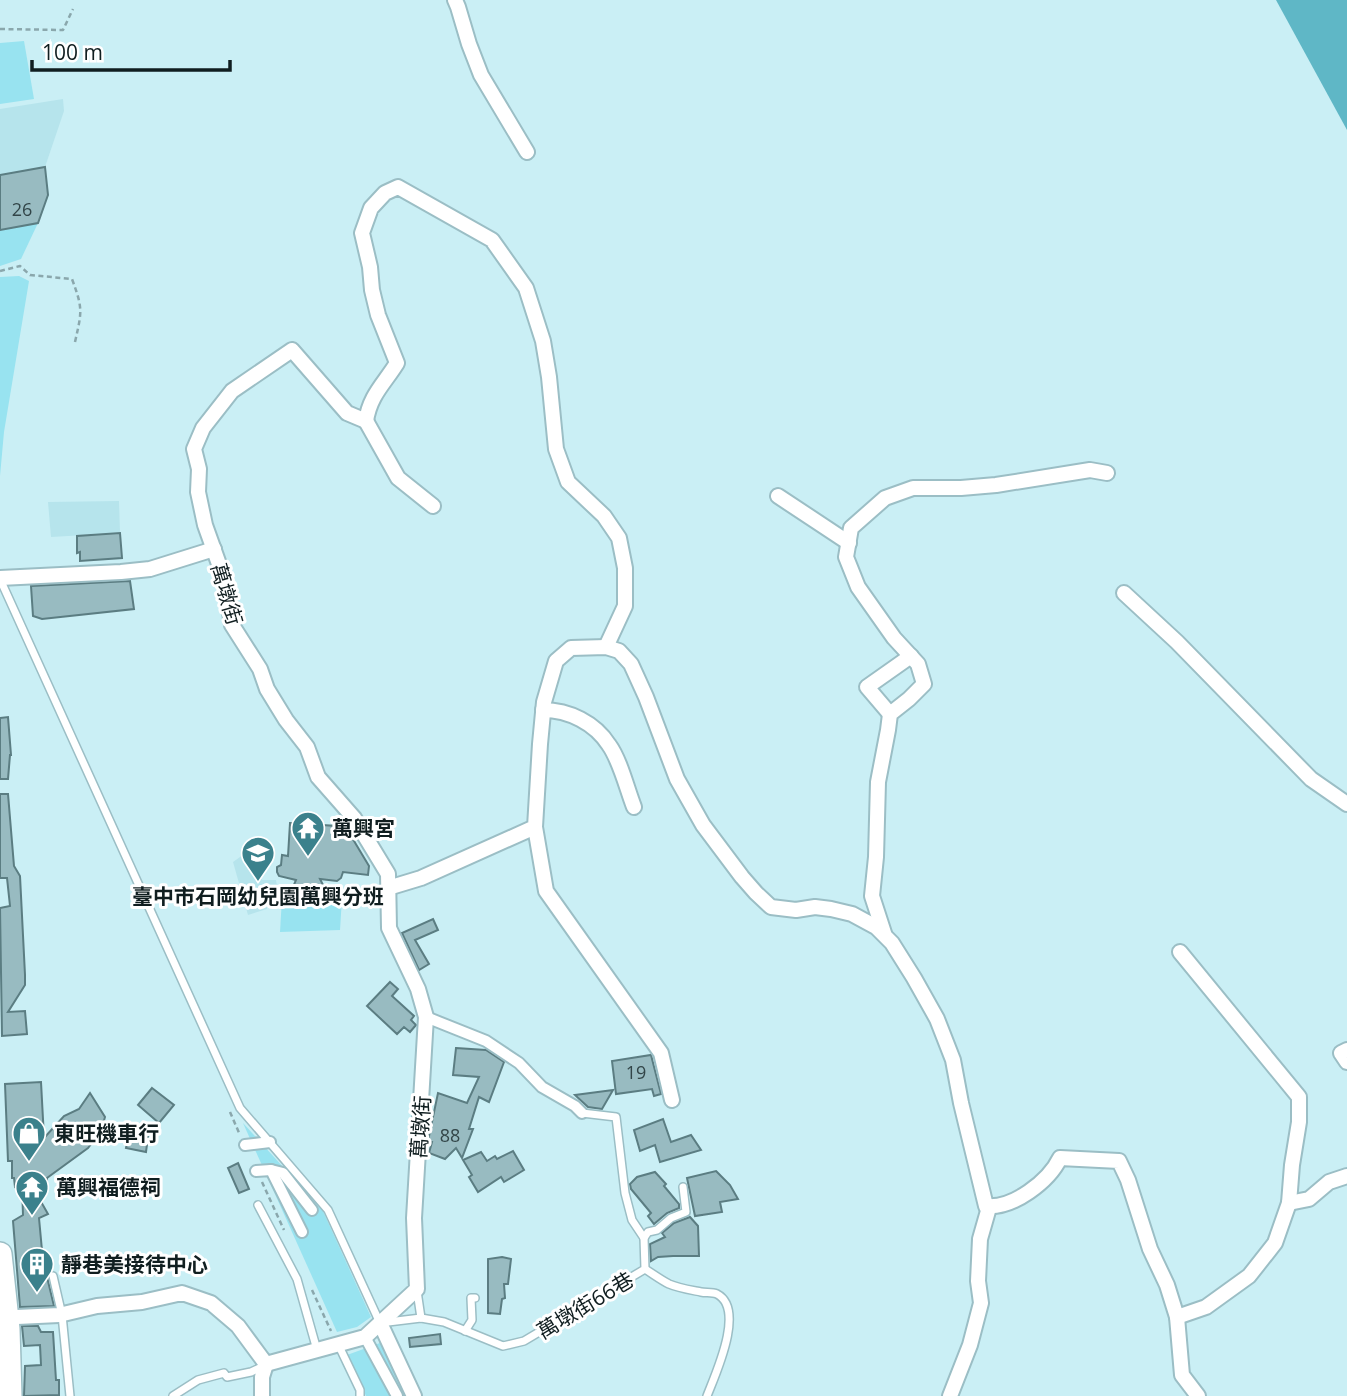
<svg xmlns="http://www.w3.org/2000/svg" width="1347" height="1396" viewBox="0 0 1347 1396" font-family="'Open Sans','Noto Sans TC',sans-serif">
<rect width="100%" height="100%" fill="#caeff5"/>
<g fill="#b6e4ec">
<path d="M63,99L64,111L45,167L0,175V109Z"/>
<path d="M119,501L120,533L51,537L48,502Z"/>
<path d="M254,847L262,880H276L278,892L264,893L267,909L248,915L233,862Z"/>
</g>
<g fill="#98e3f0">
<path d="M24,41L34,99L0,104V43Z"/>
<path d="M38,223L21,259L0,266V230Z"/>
<path d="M19,276L29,281L4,432L0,476V277Z"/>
<path d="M282,898H342L340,930L280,932Z"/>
<path d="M243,1123L323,1211L371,1317L357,1327L337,1332Z"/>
<path d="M380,1343L407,1396H366L347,1355Z"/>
</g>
<path fill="#5fb7c6" d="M1276,0H1347V130Z"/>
<g fill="#98bbc1" stroke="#5b7d82" stroke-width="2">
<path d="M45,167L48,195L38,223L0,230V175Z"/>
<path d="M120,533L122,558L80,561V552L77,553V536Z"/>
<path d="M130,581L134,609L42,619L33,616L31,586Z"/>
<path d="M8,717L11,755H10L8,779H0V718Z"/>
<path d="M0,794H8L14,866L20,876L25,975V985L8,1012L25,1011L27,1034L2,1036L0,908L10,906L7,878H0Z"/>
<path d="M290,823L337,826L336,830L348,831L369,866L368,875L343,872L341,878L337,881L320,879L325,889L293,887L296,880L279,876L277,872V867L281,865L282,855L288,856Z"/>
<path d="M433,919L438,930L415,940L429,964L419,970L402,933Z"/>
<path d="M390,982L398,989L392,996L414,1016L411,1020L416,1025L410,1032L404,1027L397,1034L367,1006Z"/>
<path d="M456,1048L486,1050L504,1062L489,1102L479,1097L469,1129H473L462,1158L456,1148L445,1159L429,1153L432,1142L428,1141L429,1136L438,1093L467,1103L479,1077L453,1075Z"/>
<path d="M651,1055L661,1094L654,1096L652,1089L616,1094L612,1061Z"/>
<path d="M41,1082L44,1138L64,1116L79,1109L90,1093L105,1117L101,1131L88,1148L47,1178V1185L40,1186V1200L48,1214L39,1218L44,1272L47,1277L54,1306L20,1307L13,1221L23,1215L22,1186L15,1187L14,1178H12V1161H8L5,1084Z"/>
<path d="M152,1088L174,1105L159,1123L138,1105Z"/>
<path d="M613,1090L602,1109L588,1107L575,1095Z"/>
<path d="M663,1119L671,1142L691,1135L701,1150L660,1162L655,1145L640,1151L634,1130Z"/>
<path d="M129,1134L148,1137L146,1152L126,1148Z"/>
<path d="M513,1151L524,1170L504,1182L501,1177L478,1192L469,1177L472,1175L463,1160L481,1152L487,1161L495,1156L497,1159Z"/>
<path d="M238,1163L249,1189L239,1193L228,1168Z"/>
<path d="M716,1171L730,1185L738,1199L720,1202L722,1212L695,1216L687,1178Z"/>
<path d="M655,1172L666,1184L664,1186L679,1204V1208L667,1213L654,1224L648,1216L651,1213L631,1189L630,1184L637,1177Z"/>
<path d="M690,1217L698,1226L699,1256H673L658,1257L651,1261L650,1244L665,1237L662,1233L674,1223Z"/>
<path d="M502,1257L511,1259L508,1284H504L505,1298L502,1299L500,1314L488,1313V1259Z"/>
<path d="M22,1326H38L41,1332H53L56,1380H59V1395L24,1396L25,1366L41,1365L40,1345L24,1346Z"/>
<path d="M440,1334L441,1344L410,1347L409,1338Z"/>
</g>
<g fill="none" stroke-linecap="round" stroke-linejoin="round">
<defs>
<g id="service">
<path d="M0,579L240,1108L328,1210L380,1323L421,1318L444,1322L503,1346L524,1341L645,1269L644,1238L632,1220L625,1193L616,1117L582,1113"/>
<path d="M258,1205L297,1279L317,1350"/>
<path d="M644,1238L648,1232L657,1230L671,1218L686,1212L683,1187"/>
<path d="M645,1269C653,1274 661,1280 669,1284C678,1288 691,1290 701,1292C706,1293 712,1292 717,1294C746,1309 715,1375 707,1396"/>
<path d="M53,1276L62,1315L70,1396"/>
<path d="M417,1291L421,1318"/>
<path d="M465,1331L472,1320L471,1298H475"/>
<path d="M338,1344L360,1390V1396"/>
<path d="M173,1396L198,1380L224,1373L227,1377L251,1372L266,1365"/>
</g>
<g id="pedestrian">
<path d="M426,1017L486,1041L519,1063L542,1087L575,1106L582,1113"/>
<path d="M245,1145L270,1142"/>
<path d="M271,1170L283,1173L312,1210"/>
<path d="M256,1171L271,1170L302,1232"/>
<path d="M365,1337L397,1396"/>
</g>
<g id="minor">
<path d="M455,0L458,7L469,44L481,75L527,152"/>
<path d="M366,421L398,478L433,506"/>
<path d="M778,496L849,543"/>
<path d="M0,578L121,572L150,569L214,549"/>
<path d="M1124,593L1177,642L1311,779L1347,804"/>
<path d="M543,710C569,710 595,723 609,745C620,760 627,789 634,807"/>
<path d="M890,714L867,687L911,656"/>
<path d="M535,827L546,891L661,1053L672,1100"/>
<path d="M388,888L421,878L535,827L540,744L544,702L556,661L571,648L606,647L619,651L631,664L646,697L677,779L703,825L742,877L756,893L771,907L796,910L815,907L831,909L852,914L876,927L892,943L914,978L937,1019L953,1060L961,1103L986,1206C1013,1209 1049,1181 1060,1158L1119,1161L1128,1180L1150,1249L1167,1285L1177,1317L1182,1375L1198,1396"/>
<path d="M884,933L872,896L876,857L878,782L888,730L890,714L909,699L924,684L918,664L894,638L858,587L846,557L851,528L885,498L913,488H961L996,485L1090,470L1107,473"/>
<path d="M1347,1050L1341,1053L1347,1062"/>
<path d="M1289,1203L1309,1199L1329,1182L1347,1176"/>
<path d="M5,1314L17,1317L59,1315L97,1306L142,1302L182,1293L211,1303L238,1326L266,1364L365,1337L417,1289L414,1218L426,1017L418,989L389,928L388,874L354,818L318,777L307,747L286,720L267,689L260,669L232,625L225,581L205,525L198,492L199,469L194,449L203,428L232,391L292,350L347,413L366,421C370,395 384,384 397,363L378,315L372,290L370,267L362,233L371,208L385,193L398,187L492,240L526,288L543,341L549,377L556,449L568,482L604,516L619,538L625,568V606L606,647"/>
<path d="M1177,1317L1206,1307L1249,1276L1275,1243L1289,1203L1292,1165L1299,1122V1097L1180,952"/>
<path d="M380,1323L414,1396"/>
<path d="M262,1396V1377L266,1364"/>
<path d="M950,1396L970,1345L981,1303L978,1281L980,1239L988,1211"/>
</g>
<path id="primary" d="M0,1254L8,1329L10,1396"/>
</defs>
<use href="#service" stroke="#9bbec5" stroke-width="10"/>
<use href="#pedestrian" stroke="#9bbec5" stroke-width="14"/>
<use href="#minor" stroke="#9bbec5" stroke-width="18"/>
<use href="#primary" stroke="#9bbec5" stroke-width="26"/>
<g stroke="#8aa7ac" stroke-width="2.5" stroke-dasharray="5 3.5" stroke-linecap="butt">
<path d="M0,29L63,30L73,9"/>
<path d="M0,271L20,266L30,275L72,279C83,309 82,311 75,342"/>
<path d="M230,1112L240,1135"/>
<path d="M262,1182L284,1230"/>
<path d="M312,1290L331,1331"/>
</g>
<use href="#service" stroke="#fff" stroke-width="7"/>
<use href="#pedestrian" stroke="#fff" stroke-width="10"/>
<use href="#minor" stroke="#fff" stroke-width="14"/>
<use href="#primary" stroke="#fff" stroke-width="23"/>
</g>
<defs>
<symbol id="temple-pin" viewBox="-11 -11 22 30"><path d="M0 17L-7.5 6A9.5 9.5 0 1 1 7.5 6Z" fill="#3b818c" stroke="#fff"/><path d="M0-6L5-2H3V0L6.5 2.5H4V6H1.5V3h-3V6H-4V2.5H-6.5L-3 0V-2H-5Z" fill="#fff"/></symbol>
<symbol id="school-pin" viewBox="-11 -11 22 30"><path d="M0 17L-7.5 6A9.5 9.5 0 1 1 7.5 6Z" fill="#3b818c" stroke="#fff"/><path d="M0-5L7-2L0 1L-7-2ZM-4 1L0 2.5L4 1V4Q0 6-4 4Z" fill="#fff"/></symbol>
<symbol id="shop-pin" viewBox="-11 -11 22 30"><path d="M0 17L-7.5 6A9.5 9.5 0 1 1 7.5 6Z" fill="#3b818c" stroke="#fff"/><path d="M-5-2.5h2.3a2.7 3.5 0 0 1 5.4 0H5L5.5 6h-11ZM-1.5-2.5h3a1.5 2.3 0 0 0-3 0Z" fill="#fff"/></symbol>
<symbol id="building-pin" viewBox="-11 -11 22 30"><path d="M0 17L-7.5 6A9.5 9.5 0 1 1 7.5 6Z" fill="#3b818c" stroke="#fff"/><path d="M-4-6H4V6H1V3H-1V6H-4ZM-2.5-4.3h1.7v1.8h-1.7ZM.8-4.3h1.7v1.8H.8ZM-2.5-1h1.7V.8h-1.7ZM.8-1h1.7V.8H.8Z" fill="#fff"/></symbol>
</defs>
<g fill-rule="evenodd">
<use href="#temple-pin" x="289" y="809" width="38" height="52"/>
<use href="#school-pin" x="239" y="834" width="38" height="52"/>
<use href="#shop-pin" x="10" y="1114" width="38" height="52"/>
<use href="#temple-pin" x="13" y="1168" width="38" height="52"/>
<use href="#building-pin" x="18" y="1245" width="38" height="52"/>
</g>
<g text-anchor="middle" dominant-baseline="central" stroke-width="6" stroke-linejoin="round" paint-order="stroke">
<g font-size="18" fill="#324548">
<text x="22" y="209">26</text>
<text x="636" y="1072">19</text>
<text x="450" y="1135">88</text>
</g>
<g font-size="21" fill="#101e20" stroke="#fff">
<text transform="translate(227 594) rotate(74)">萬墩街</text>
<text transform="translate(420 1127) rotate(-86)">萬墩街</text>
<text transform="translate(585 1305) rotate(-31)">萬墩街66巷</text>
</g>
<g font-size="21" font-weight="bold" fill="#101e20" stroke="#fff" text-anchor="start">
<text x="332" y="828">萬興宮</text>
<text x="258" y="896" text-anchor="middle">臺中市石岡幼兒園萬興分班</text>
<text x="54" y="1133">東旺機車行</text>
<text x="56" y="1187">萬興福德祠</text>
<text x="61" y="1264">靜巷美接待中心</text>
</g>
</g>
<path d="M32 60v10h198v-10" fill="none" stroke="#101e20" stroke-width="3.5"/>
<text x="42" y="60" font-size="21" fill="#101e20" stroke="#ffffff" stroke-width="5" paint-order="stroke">100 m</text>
</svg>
